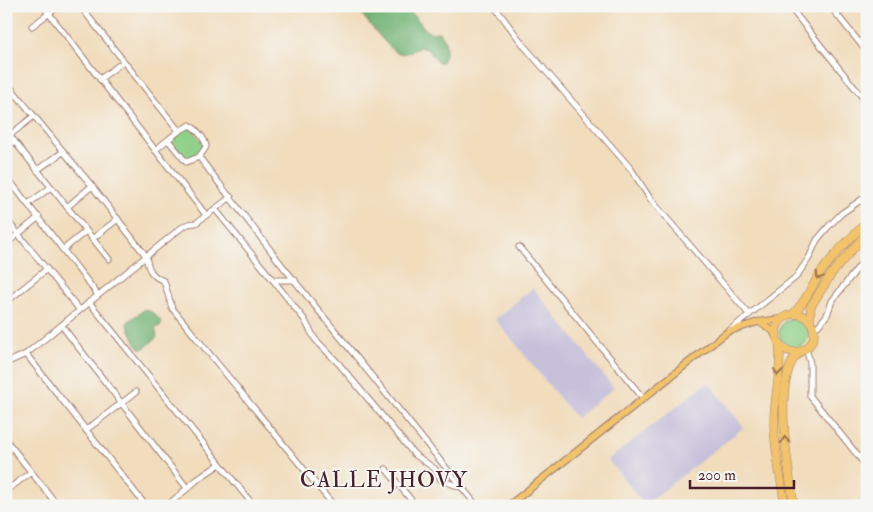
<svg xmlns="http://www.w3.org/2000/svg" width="873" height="512" viewBox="0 0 873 512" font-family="'IM FELL Double Pica',serif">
<rect width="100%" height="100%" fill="#f6f6f2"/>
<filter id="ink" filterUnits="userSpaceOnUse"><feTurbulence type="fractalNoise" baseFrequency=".02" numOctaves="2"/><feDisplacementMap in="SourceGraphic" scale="10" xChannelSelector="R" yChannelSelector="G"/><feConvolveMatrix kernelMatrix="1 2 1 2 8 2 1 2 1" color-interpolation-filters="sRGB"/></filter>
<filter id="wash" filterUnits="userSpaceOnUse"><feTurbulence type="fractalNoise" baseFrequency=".0096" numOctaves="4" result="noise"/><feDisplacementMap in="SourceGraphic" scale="20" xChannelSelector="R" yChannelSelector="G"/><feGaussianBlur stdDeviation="1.12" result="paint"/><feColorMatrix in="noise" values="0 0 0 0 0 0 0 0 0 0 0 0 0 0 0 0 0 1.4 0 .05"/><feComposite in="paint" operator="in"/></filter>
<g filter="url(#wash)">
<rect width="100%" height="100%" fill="#f1dcbc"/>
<g fill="#c6c0da">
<path d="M533,288L614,388L576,418L495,319Z"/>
<path d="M708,382L744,427L645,505L608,460Z"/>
</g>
<g fill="#8ed088" stroke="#6c785a">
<path d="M186,128H191C205,145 211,151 186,160L171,141L172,138Z"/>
<circle cx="794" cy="333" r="15"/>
</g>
<g fill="#72b274" stroke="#5e6850">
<path d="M356,6H406L427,31L431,33L439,32C448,40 447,51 442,62L438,63L428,50L421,47C413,50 407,55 398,53C391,52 361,14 356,6Z"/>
<path d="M144,309L152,312L162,322L160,326L155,328L157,337L146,347L141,349L135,342L127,323C132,317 139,315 144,309Z"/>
</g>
</g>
<g filter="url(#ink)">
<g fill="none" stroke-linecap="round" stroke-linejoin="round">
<defs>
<g id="minor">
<path d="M43,6L206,215"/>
<path d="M80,6L179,131"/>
<path d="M494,6L525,47L631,169L651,200L749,314"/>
<path d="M789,6L867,103"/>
<path d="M830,6L867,52"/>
<path d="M836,14L847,6"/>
<path d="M32,26L59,6"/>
<path d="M100,79L123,62"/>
<path d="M6,82L92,186L146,256C148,269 151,276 164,281L172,308L334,506"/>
<path d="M6,131L109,259"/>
<path d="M10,135L34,116"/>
<path d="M6,147L14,141"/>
<path d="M155,150L179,131L190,125C196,129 206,139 206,147L199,157L186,162L168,140"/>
<path d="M199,157L281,264L477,506"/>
<path d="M37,170L63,152"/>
<path d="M6,176L98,295"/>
<path d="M28,204L51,187"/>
<path d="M67,207L92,186"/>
<path d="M215,209L273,280H295"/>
<path d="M6,219L79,309"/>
<path d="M92,239L118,219"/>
<path d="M6,244L39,217"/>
<path d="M519,247L643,398"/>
<path d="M64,249L86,231"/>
<path d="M273,280L304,319L315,339L339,364L414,454L435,469L441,480L460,487"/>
<path d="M6,302L47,269"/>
<path d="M89,302L254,506"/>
<path d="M62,326L187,488"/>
<path d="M813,327L818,326L827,315L832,301L867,256"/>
<path d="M730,330L796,277L809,258L817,240L828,227L842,213L867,196"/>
<path d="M806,348L810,363V396L867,467"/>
<path d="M26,354L146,506"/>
<path d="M6,363L26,354L181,228L188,224L196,223L231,197"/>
<path d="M86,430L136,392"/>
<path d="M6,440L58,506"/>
<path d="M386,469L416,506"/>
<path d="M6,491L31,472"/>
<path d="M6,501L10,506"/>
<path d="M167,506L198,479L220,464"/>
</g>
<g id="major">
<path d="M759,322L773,331L776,337"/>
<path d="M508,506L727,332L758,322L781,319"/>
</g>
<g id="highway">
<circle cx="795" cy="333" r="19"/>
<path d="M793,314C805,303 811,288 819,275C833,255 850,238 867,222"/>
<path d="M810,321L811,306L832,273L867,233"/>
<path d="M779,343C783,362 774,398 774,421C774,449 781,478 785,506"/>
<path d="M794,506C789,472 770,373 801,351"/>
</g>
</defs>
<use href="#minor" stroke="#9e7e74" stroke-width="7"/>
<use href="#major" stroke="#9e7e74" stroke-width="8"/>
<use href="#highway" stroke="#9e7e74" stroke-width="9"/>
<use href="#minor" stroke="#fff" stroke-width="5"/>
<use href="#major" stroke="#f2c36a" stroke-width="6"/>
<use href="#highway" stroke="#f2c36a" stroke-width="8"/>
</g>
<defs><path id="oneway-chevron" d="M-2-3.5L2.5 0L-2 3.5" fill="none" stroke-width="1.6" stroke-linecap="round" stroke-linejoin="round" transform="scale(1.25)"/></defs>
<g stroke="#9e714a">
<use href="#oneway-chevron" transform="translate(819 276) rotate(124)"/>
<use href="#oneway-chevron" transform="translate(778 372) rotate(97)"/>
<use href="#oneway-chevron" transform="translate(785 440) rotate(-95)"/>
</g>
</g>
<g text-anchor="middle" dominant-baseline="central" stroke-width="4" stroke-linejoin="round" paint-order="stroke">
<g font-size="22" letter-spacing="1" fill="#4a1f2b" stroke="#f6f6f2">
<text x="384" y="480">CALLE JHOVY</text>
</g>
</g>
<rect width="873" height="512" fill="none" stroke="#f6f6f2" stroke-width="25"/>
<path d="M690 480v8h104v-8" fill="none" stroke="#4a1f2b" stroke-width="2.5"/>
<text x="698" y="480" font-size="15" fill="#4a1f2b" stroke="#f6f6f2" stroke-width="4" paint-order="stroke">200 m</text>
</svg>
